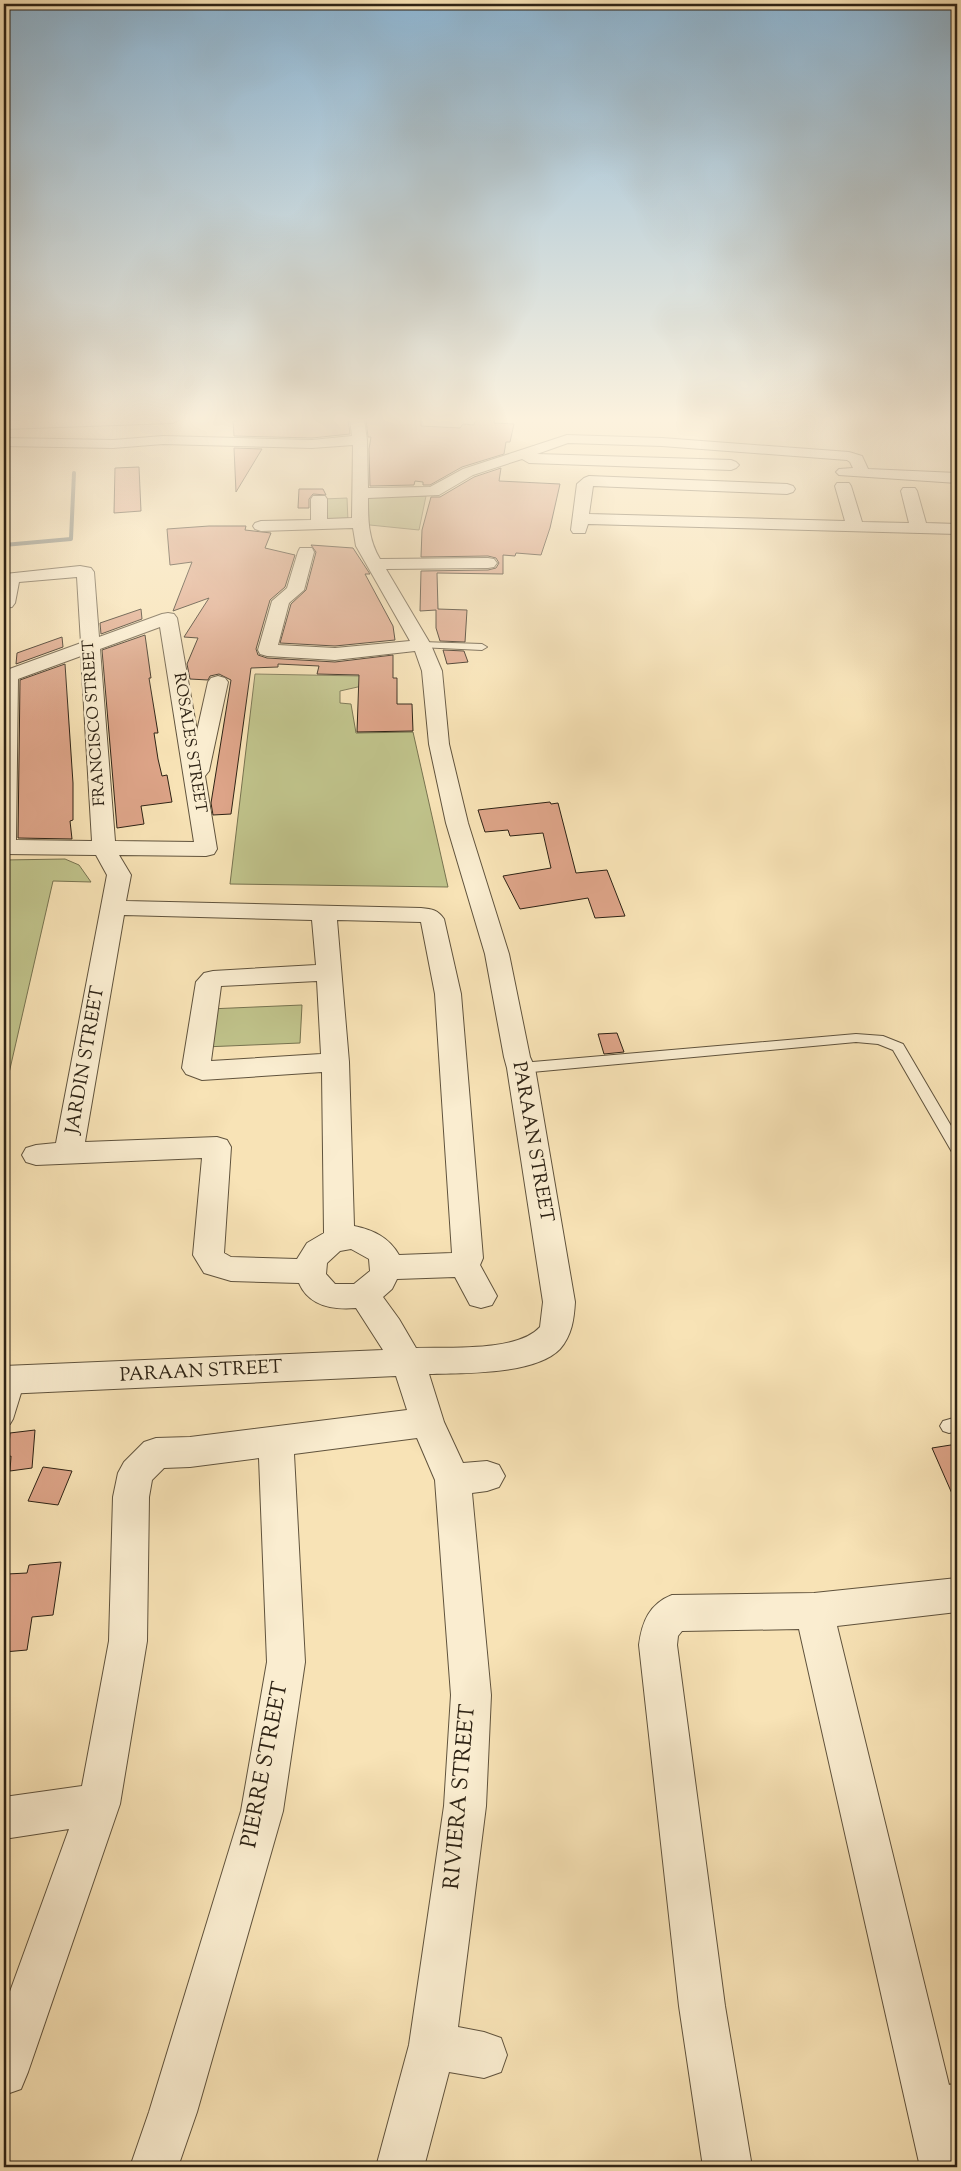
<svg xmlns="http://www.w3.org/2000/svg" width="961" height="2171" viewBox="0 0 961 2171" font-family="'Sorts Mill Goudy',serif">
<rect width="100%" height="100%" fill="#f8e3b6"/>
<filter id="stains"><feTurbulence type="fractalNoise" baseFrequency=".004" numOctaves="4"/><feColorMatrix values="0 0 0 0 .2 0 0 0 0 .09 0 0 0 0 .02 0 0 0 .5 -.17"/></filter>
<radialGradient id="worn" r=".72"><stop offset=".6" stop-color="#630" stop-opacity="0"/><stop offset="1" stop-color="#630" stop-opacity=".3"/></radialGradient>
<g fill="#c0c38b" stroke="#777350">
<path d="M361,496H426L419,530L360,524Z"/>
<path d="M347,498L348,521H323V499Z"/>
<path d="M255,674L361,676L362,686L340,691V703L351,704L356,733L413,732L448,887L230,884Z"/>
<path d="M65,859L79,865L91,882L53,881L4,1095V860Z"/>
<path d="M302,1005L300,1043L204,1047L209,1009Z"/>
</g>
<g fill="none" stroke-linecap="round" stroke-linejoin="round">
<path stroke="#757e78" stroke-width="4" d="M4,545L71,539L74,473"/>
</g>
<g fill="#dda488" stroke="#2e2315">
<path d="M251,419H348L350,434L312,438L234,436L233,421Z"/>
<path d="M366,419H421V426L460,428L463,424L474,425L476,419L494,420V423L514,424L510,442H506L504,454L462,467L430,485H423V482L415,481L414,485L370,486L369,449L371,437H368Z"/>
<path d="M234,448L262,449L236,492Z"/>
<path d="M139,467L141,511L114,513L115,468Z"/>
<path d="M501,468L499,481L560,484L550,528L541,555L516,553L515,556L503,555V574L437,573L438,609L467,610L465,642L440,641L436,628V610L420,611L421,571L488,570L496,568L499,563L496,558L488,556L421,557L422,530L431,497H440L474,477Z"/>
<path d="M299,489H323L326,495L313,494L309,499V508H298Z"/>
<path d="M209,526H246L245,530L271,533L265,548L295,555L285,587L270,600L256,649L258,655L267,658L335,662L393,655V678H397V704H412L413,731L357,732L359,675L317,674L319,666L278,664V667L251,668L231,814L213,815L211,803L231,680L219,674L210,676L208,680L190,679L187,664L198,638L184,637L209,598L173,611L192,562L170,565L167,529Z"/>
<path d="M311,545L353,548L370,574H365L393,626L395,640L335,646L280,643L291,604L306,590L316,552Z"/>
<path d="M141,609L142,619L101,634L100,623Z"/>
<path d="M145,635L151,678H149L158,733H154L158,759L162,776L167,775L172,802L141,806L144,824L117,828L102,650Z"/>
<path d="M62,637L63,647L16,664L17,653Z"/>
<path d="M443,650L464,651L468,662L447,664Z"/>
<path d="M65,664L73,783V820L70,821L72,839L18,838L20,680Z"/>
<path d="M550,802L551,804L558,803L576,873L607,870L625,916L595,918L588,898L520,909L503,876L551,868L543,833L510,836L508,830L485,832L478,810Z"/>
<path d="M617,1033L624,1052L604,1054L598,1034Z"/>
<path d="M35,1430L32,1468L10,1471L11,1456L8,1457L10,1433Z"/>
<path d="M957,1444V1505L932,1448Z"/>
<path d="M43,1467L72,1471L58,1505L28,1501Z"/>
<path d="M61,1562L53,1615L32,1617L27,1650L4,1652V1596L7,1574L27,1573L29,1565Z"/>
</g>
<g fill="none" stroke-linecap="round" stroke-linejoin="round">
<defs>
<g id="service">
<path d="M422,642L482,644L487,647L482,650L419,647L417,645Z"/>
<path d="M856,1034L883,1036L903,1044L957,1136V1153L952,1152L893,1050L878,1044L856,1042L521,1073L516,1071L514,1068L516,1065L521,1063Z"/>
<path d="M17,1373L23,1375L25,1380L13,1419L10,1424L4,1426V1395L11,1375Z"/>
<path d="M957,1417V1431L949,1433L943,1431L940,1426L943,1421Z"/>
</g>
<g id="minor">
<path d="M350,419H364L367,440L368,488L430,487L463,469L567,435L662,438L849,452L862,456L868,469L957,473V483L839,475L836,472L839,469L853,468L850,462L847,460L662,446L568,443L537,454L731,460L736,462L739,465L736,468L731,470L529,463L522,459L473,475L439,495L368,498C368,520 368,539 380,559L488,558L494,559L497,563L494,567L488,568L386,569L431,645L442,671L449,744L468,823L509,954L530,1057L535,1068L575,1302C574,1319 572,1335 560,1349C535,1375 463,1373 429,1374L444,1422L463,1463L487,1461L499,1465L505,1476L499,1487L487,1491L472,1493L491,1695L486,1806L458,2027L484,2032L501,2038L507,2055L501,2072L484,2078L449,2072L424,2167H376L409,2045L444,1806L451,1695L435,1480L417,1438L294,1454L305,1662L283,1811L197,2112L178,2167H130L149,2112L241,1811L267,1662L259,1458L190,1467L164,1468L152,1480L149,1497L147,1641L120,1804L28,2072L21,2089L4,2095V2008L69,1829L4,1839V1797L82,1786L109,1641L113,1497L118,1473L124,1462L144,1442L156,1438L190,1437L407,1410L396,1376L4,1394V1366L383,1350L356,1308C332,1310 309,1306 299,1283L231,1281L204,1273L193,1255L202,1158L36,1165L26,1162L22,1155L26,1148L36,1145L56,1143L107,875L96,855L4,854V671L81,643L77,577L19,582L15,603L12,607L4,608L5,574L80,566L91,568L94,572L99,637L162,614L168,613L174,614L177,618L197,731L208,682L211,678L218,676L225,678L228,682L209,771L205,776L217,849L214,854L206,856L119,855L131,875L126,901L421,908C432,909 438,910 444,919L461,994L483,1258L480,1265L497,1296L492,1305L481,1308L470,1305L455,1277L397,1279L392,1289L383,1297L399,1319L416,1348C448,1347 518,1352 540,1327L543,1302L507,1068L504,1057L485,954L446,823L429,744L422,671L415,651L335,660L267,656L260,654L258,650L272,601L287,588L298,552L300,548H312L314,552L304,590L289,603L278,645L335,648L410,641L356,546L353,528L261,531L255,529L253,526L255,523L261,521L311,520V499L313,496H325L327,499V519L352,518L353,445L312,448L163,444L113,448L4,446V438L113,440L163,436L312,440L352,436ZM160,627L194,842L115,841L100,649ZM81,656L92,841L16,840L18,679ZM124,915L312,920L316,965L213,971L204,973L196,982L182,1068L186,1074L202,1080L322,1072L324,1233L307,1243L297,1259L231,1257L224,1253L231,1147L227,1140L217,1137L85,1142ZM337,920L421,922L435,994L452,1253L399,1255C389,1237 373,1230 354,1226L349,1062ZM317,981L321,1054L211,1061L221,986ZM351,1249L369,1259L370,1271L354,1284H335L326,1274L327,1263L340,1251Z"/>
<path d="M589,476L787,484L793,486L795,489L793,492L787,494L593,486L589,514L845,521L835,486L837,483H849L851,486L862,522L909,523L901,491L903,488H915L917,491L926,523L957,524V534L588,524L585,533H573L571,530L577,484L584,478Z"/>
<path d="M957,1578V1612L837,1626L949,2085L957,2083V2167H920L799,1629L682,1631L678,1636L677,1645L725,2006L752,2167H703L679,2006L639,1645C642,1622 649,1604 672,1595L814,1593Z"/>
</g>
<path id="tertiary" d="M52,419H180L173,423L4,429V421Z"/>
</defs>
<use href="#service" stroke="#60533d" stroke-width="2"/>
<use href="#minor" stroke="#60533d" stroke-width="2"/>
<use href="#tertiary" stroke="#60533d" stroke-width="2"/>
<use href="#service" fill="#faedd0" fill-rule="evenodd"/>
<use href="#minor" fill="#faedd0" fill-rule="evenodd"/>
<use href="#tertiary" fill="#faedd0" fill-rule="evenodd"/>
</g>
<linearGradient id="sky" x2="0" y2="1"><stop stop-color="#8db7d6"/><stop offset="0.58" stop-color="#fcf2de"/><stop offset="1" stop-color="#fcf2de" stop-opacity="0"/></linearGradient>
<rect width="961" height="723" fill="url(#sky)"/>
<g text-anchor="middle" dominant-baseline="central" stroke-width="5" stroke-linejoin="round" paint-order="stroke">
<g font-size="16" fill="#2e2315" stroke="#faedd0">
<text transform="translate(95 723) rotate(-94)">FRANCISCO STREET</text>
<text transform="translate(189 743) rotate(81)">ROSALES STREET</text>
</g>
<g font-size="19" fill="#2e2315" stroke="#faedd0">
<text transform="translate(86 1060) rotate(-80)">JARDIN STREET</text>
<text transform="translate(532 1142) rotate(80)">PARAAN STREET</text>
<text transform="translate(201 1372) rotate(-3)">PARAAN STREET</text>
</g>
<g font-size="22" fill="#2e2315" stroke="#faedd0">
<text transform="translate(266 1765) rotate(-79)">PIERRE STREET</text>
<text transform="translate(461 1797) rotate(-85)">RIVIERA STREET</text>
</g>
</g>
<rect width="961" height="2171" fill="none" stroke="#f8e3b6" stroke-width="20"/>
<rect x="5" y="5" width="951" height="2161" fill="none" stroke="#2e2315" stroke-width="2.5"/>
<rect x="10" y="10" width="941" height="2151" fill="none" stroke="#2e2315"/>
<rect width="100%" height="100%" filter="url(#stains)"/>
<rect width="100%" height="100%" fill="url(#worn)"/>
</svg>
